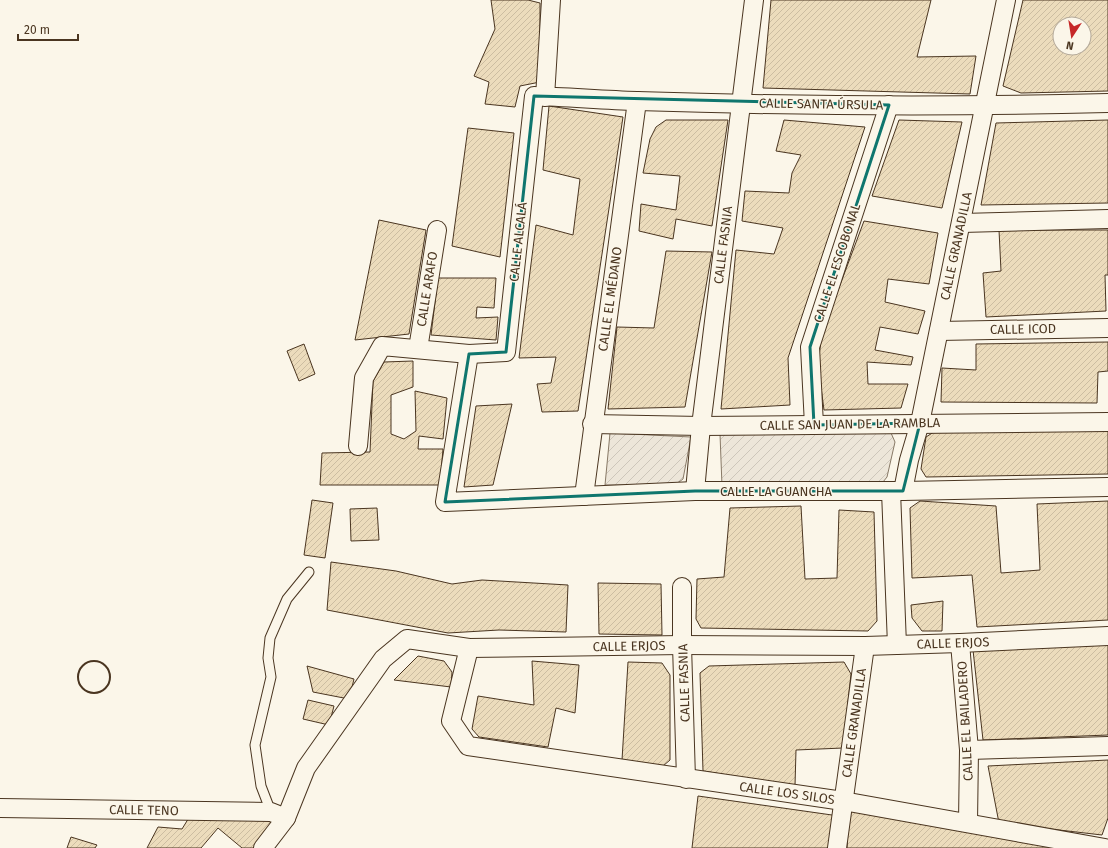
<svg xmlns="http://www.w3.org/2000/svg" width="1108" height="848" viewBox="0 0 1108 848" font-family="'Fira Sans',sans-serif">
<defs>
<pattern id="garden-furrows" width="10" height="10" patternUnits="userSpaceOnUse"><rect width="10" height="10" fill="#ede6d9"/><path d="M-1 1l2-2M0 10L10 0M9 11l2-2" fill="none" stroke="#cdc6ba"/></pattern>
<pattern id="building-hatch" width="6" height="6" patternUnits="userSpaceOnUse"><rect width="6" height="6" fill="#ecdcbc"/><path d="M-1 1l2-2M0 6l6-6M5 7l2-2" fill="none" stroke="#ccbda1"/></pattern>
</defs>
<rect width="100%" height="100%" fill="#fbf6e9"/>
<g fill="url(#garden-furrows)" stroke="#887966">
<path d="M610,433L691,437L683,479L675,485H605Z"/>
<path d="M891,433L895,442L887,477L883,482L722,486L720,434Z"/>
</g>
<g fill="url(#building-hatch)" stroke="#4a3520" fill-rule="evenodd">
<path d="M491,0H528L540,3V82L520,86L515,107L485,104L489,82L474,76L495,29Z"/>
<path d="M771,0H931L917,57L976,56L970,94L763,88Z"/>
<path d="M1023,0H1108V91L1021,93L1003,86ZM1060,24H1084V48H1060Z"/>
<path d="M549,106L623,117L578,411L542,412L537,384L551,383L556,357L519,358L536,225L573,235L580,179L543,170Z"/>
<path d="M666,120H728L712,226L676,219L673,239L639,231L641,204L676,210L680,176L643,173L650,139L656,127Z"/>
<path d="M784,120L865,127L788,358L790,405L721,409L736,250L774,254L783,228L742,221L745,191L789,193L792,173L801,155L776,151Z"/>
<path d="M899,120L962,122L942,208L872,196Z"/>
<path d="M1108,120V203L981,205L996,123Z"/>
<path d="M468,128L514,133L500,257L452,246Z"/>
<path d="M379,220L426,230L409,334L355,340Z"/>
<path d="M864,221L938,233L929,284L888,279L885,302L925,311L918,334L880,327L875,350L913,357L911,365L867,362L868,384H908L901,408L824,410L818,364L822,333Z"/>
<path d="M999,230H1108V275H1105L1106,311L986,317L983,273L1001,271Z"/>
<path d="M666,251L712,252L685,407L608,409L617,327L654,328Z"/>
<path d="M438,278H496L494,308L477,307L476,318L498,317L496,340L431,335Z"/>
<path d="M1108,342V371L1098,372L1097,403L941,402L942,368L976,370V344Z"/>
<path d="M304,344L315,374L299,381L287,351Z"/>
<path d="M413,361V387L391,395V434L404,439L416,431L415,391L447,398L443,439L419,436L418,449H443L440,485H320L322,453L370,452L373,381L384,362Z"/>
<path d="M512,404L493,485L464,487L476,406Z"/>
<path d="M1108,428V474L926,477L921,469L926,437L937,430Z"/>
<path d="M312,500L333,503L325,558L304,555Z"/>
<path d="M920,501L996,506L1001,573L1040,570L1037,504L1108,501V620L977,627L972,575L912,578L910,508Z"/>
<path d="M801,506L805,579L837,578L839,510L874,512L877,621L868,631L701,628L696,619L697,579L724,577L730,508Z"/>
<path d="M377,508L379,540L351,541L350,509Z"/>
<path d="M331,562L396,571L452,584L482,580L568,585L566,632L499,630L448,633L327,610Z"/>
<path d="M598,583L661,584L662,635L599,634Z"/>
<path d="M943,601L942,631H922L912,618L911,605Z"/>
<path d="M1108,645V735L983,740L973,650Z"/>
<path d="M418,656L444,661L452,672L451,687L394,680Z"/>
<path d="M532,661L579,665L575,713L556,708L548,747L479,737L472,729L478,696L534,705Z"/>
<path d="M628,662L662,663L670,675V760L663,766L622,760Z"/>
<path d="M844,662L851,674L843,748L796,750L795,786L703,771L700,673L709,666Z"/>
<path d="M307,666L354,679L349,699L313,692Z"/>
<path d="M308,700L334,706L329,725L303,719Z"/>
<path d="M1108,760V818L1102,835L999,823L988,766Z"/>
<path d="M698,796L839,816L833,848H692Z"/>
<path d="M849,805L1077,848H847Z"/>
<path d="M190,816L277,821L254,848H242L218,828L201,848H147L158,827L182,829Z"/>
<path d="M71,837L97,845L95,848H67Z"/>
</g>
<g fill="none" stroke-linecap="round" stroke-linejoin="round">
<defs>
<path id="lane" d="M271,812L261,786L255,745L271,677L268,658L270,638L287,599L309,572"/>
<g id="street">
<path d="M545,97L551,0"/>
<path d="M962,223L1108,219"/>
<path d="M939,331L1108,328"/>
<path d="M418,349L437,230"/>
<path d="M469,354L445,502L695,491H903L1108,487"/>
<path d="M592,424L701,426L1108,422"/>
<path d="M814,425L810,347L889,105"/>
<path d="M358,446L364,378L382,346L469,354L506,352L534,96C568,97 603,100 637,101C794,106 951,107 1108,103"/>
<path d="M695,491L701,426L754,0"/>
<path d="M891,491L897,645"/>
<path d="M903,491L909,460L920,423L1006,0"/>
<path d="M584,496L637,101"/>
<path d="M682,587V645L686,779"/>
<path d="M960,643L969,750L968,823"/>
<path d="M469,648L451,721L468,746L843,801L1105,848"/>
<path d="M969,750L1108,746"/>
<path d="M0,808L271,812L286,818"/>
<path d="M263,848L286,818L306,768L383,659L407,639L469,648L682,645L865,646L960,643L1108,636"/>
<path d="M837,848L865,646"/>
</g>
</defs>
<use href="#lane" stroke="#4a3520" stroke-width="11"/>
<use href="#street" stroke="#4a3520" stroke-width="20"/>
<use href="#lane" stroke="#fbf6e9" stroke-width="9"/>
<use href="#street" stroke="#fbf6e9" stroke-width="18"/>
<circle stroke="#4a3520" stroke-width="2" cx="94" cy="677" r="16"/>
</g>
<path fill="none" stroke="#0f766e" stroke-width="3" stroke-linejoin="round" d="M534,96L889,105L810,347L814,425L920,423L903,491H695L445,502L469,354L506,352Z"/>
<g text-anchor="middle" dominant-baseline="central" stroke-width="3" stroke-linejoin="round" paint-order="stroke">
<g font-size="13" fill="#4a3520" stroke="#fbf6e9">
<text transform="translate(821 104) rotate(1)">CALLE SANTA ÚRSULA</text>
<text transform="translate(518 242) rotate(-84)">CALLE ALCALÁ</text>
<text transform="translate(723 245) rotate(-83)">CALLE FASNIA</text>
<text transform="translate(956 246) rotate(-78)">CALLE GRANADILLA</text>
<text transform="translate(837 263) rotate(-72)">CALLE EL ESCOBONAL</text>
<text transform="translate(427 289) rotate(-81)">CALLE ARAFO</text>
<text transform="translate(610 299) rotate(-82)">CALLE EL MÉDANO</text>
<text transform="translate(1023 329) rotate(-1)">CALLE ICOD</text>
<text transform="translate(850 424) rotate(-1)">CALLE SAN JUAN DE LA RAMBLA</text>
<text x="776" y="491">CALLE LA GUANCHA</text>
<text transform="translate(953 643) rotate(-2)">CALLE ERJOS</text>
<text transform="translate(629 646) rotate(-1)">CALLE ERJOS</text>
<text transform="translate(684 683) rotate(-92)">CALLE FASNIA</text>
<text transform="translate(965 721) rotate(-93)">CALLE EL BAILADERO</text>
<text transform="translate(854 723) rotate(-82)">CALLE GRANADILLA</text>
<text transform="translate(787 793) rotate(8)">CALLE LOS SILOS</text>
<text transform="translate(144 810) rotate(1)">CALLE TENO</text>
</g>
</g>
<g transform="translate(1072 36) rotate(192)"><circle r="19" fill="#fbf6e9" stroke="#b4a999"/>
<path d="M0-3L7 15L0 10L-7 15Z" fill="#c62828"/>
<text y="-6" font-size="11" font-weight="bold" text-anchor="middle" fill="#4a3520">N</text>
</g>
<path d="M18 34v6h60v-6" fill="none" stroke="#4a3520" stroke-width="2"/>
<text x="24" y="34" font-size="12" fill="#4a3520" stroke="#fbf6e9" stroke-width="3" paint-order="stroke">20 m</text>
</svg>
